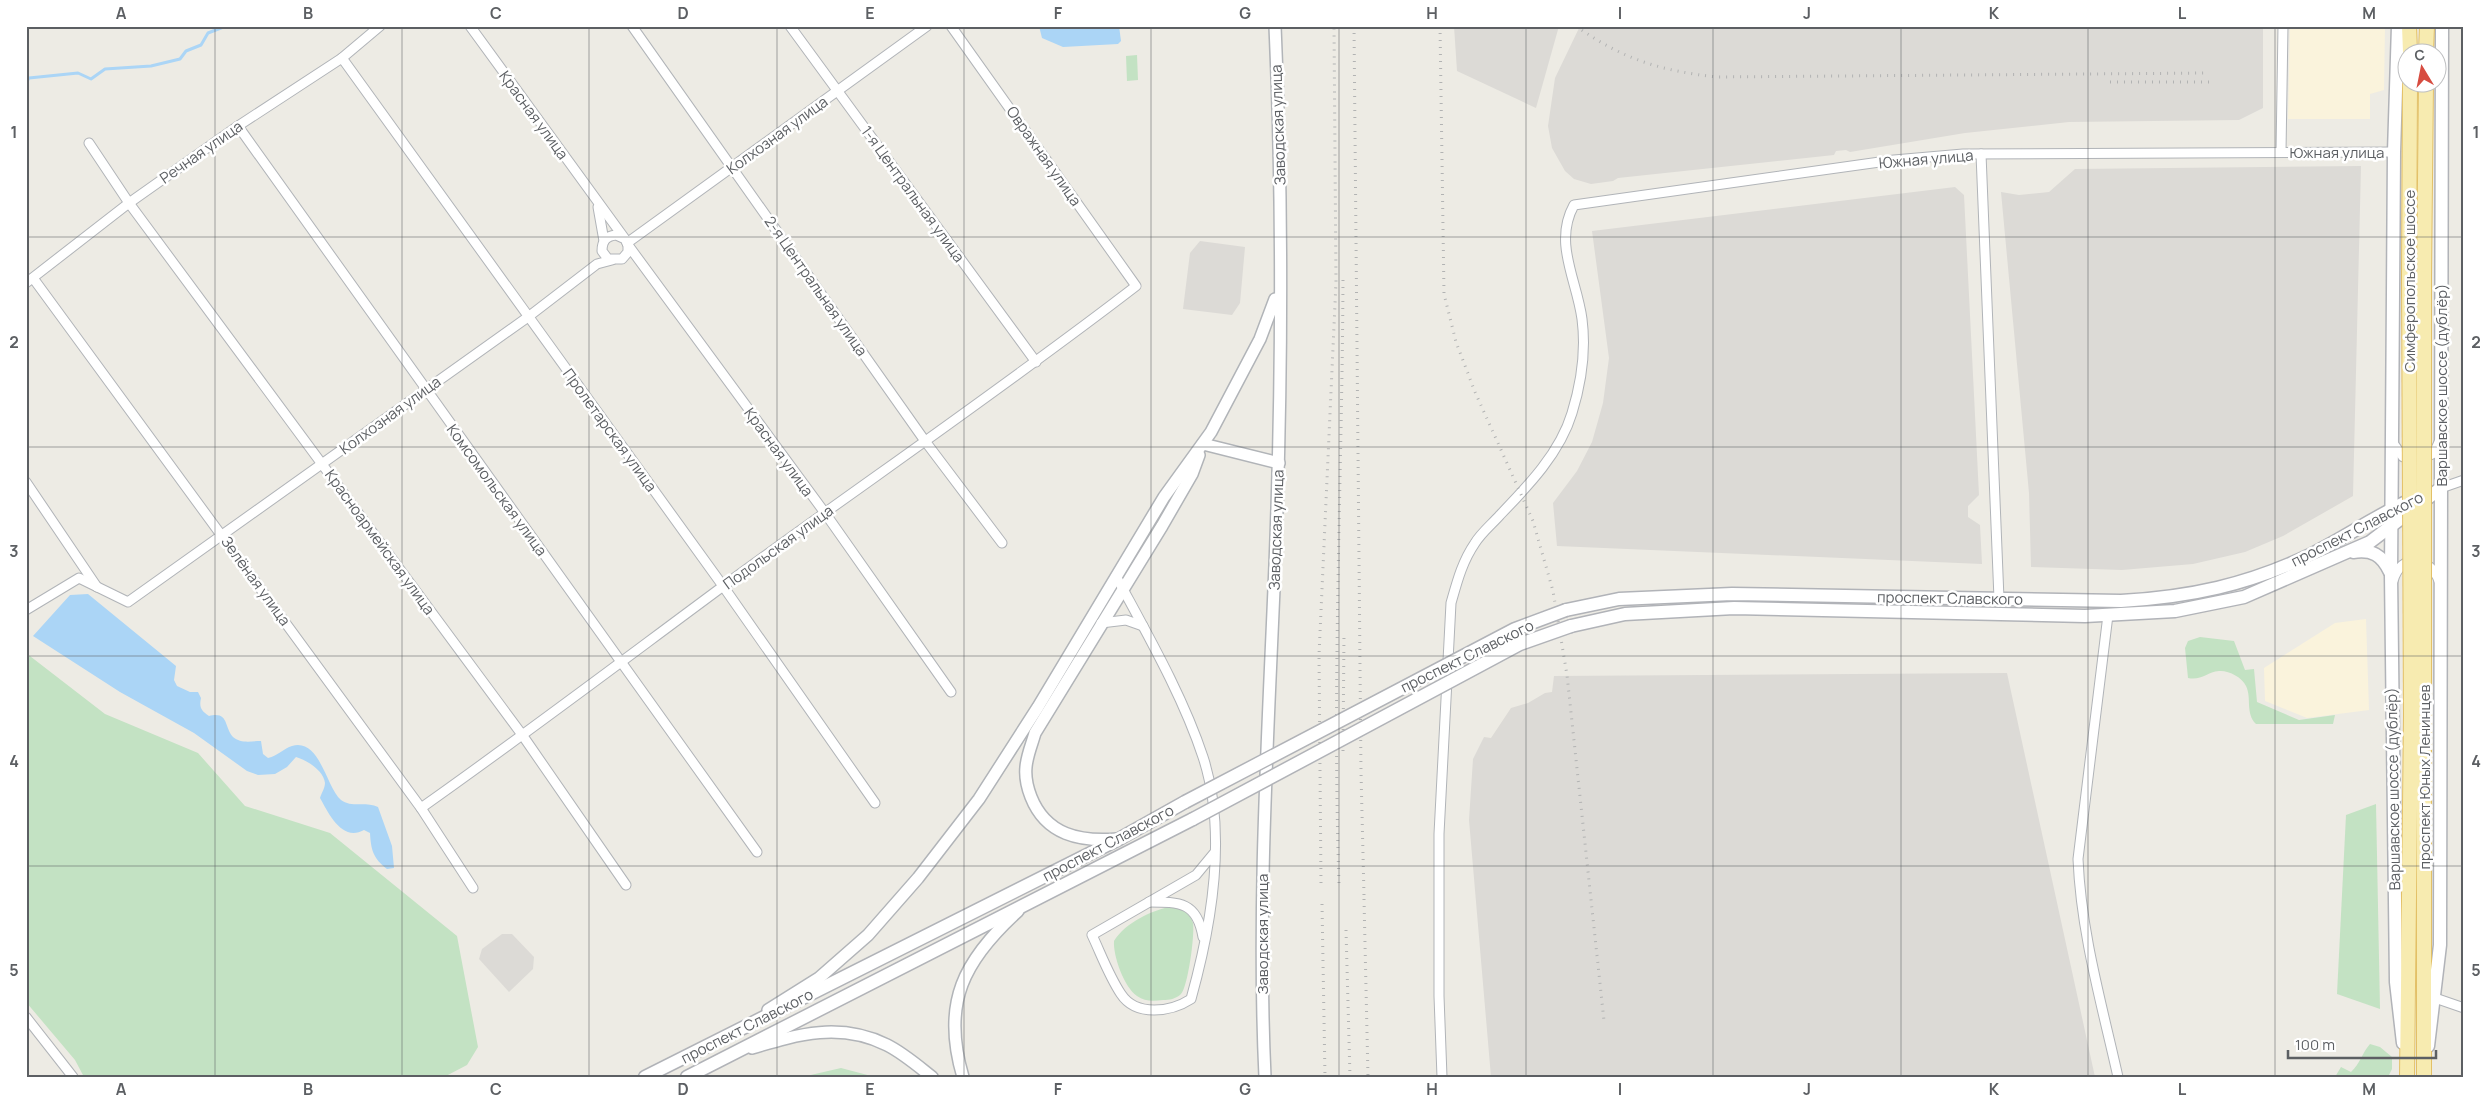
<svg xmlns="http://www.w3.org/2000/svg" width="2490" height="1103" viewBox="0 0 2490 1103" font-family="Manrope,sans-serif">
<rect width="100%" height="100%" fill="#edebe4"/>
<g fill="#faf3dc">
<path d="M2290,26H2385L2384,90L2370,94V119H2288Z"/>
<path d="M2366,619L2369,710L2307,718L2265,701L2264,668L2335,623Z"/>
</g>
<g fill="#dcdad6">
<path d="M1454,26H1559L1536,108L1457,71Z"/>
<path d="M1580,26H2263V108L2239,120L2069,122L1965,133L1850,152L1846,150L1836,151L1834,155L1618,178L1613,181L1591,184L1574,179L1565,171L1552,148L1548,126L1555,78Z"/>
<path d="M2361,166L2353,496L2283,536L2245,552L2193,564L2122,570L2031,567L2029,493L2001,192L2019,195L2049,192L2075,169Z"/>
<path d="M1955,187L1964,195L1979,495L1968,506V517L1980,525L1982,564L1557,546L1553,503L1577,471L1592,442L1603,403L1609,358L1592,231Z"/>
<path d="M1200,241L1245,247L1240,303L1232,315L1183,309L1190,253Z"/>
<path d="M2007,673L2095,1077H1491L1469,820L1473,759L1484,737L1491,738L1511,708L1528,703L1545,693L1552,692L1554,676Z"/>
<path d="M502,934H512L534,957L533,969L509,992L479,959L482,949Z"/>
</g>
<g fill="#c3e2c3">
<path d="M1137,55L1138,80L1127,81L1126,56Z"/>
<path d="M2200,637L2234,641L2245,670L2254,669L2257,702L2299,720L2335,715L2333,724H2256C2245,713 2252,698 2246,686C2242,677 2228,670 2219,671C2207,672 2201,681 2188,678L2185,648L2188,641Z"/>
<path d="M26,653L105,714L198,753L245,806L330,833L457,936L478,1047L467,1065L444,1077H84L75,1060L26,1002Z"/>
<path d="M2376,804L2380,1009L2337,994L2346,815Z"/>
<path d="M1174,906C1183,910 1190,913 1193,923C1195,934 1188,987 1181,994C1176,999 1169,1000 1163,1000C1154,1001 1145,1002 1137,996C1124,987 1113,956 1114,941C1126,922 1152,910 1174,906Z"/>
<path d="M2370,1044L2380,1047L2392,1057V1069L2388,1077H2335L2341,1067L2351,1072C2360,1064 2362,1053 2370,1044Z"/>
<path d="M841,1068L875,1077H802Z"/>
</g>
<g fill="#abd5f6">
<path d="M1039,26H1119L1121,41L1118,44L1063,47L1042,38Z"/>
<path d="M88,594L176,666L174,680L177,686L190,692H198L201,698C199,707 201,711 209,716C229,711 224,727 233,737C241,744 252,741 261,741L263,754L268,758C278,756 284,748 292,746C320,738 326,787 341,800C351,808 366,801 378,807L392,846L394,868L387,869C373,858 371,850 370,833L364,830C342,842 329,814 320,798C321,794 325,788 325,783C324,771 307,760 296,757L287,767L275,774L258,775L247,771L194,733L120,692L33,636L70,595Z"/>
</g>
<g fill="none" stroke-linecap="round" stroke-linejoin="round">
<path stroke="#abd5f6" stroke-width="3" d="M26,83L29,78L78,73L91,79L105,69L151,66L180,59L186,51L201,45L208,33L226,26"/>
<defs>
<g id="minor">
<path d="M470,26L625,239L628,245V252L622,259H608L602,251C602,241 606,236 616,235L625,239"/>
<path d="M632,26L925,441L1002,543"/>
<path d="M790,26L1036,362"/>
<path d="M342,58L723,586L875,803"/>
<path d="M238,126L757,852"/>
<path d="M89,143L129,203L523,736L626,885"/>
<path d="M2281,152L2283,26"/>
<path d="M1981,154L1999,599"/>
<path d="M598,207L604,241"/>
<path d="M627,243L927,26"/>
<path d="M628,245L825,513L951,692"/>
<path d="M33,278L421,808L473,888"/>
<path d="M26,283L129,203L238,126L342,58L380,26"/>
<path d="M2393,443L2403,457L2419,461L2434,453L2439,442"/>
<path d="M26,482L97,587"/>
<path d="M2441,488L2464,480"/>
<path d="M1116,576C1146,632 1183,696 1203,757C1228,833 1212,924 1191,999C1171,1012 1136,1017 1121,994C1109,976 1101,954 1092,935L1196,875L1215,852"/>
<path d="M2393,581C2401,552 2430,556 2439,581"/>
<path d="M26,610L79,578L128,602L528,317L597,264L612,260"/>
<path d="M2108,615L2078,859C2081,933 2102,1005 2118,1077"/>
<path d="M1101,623L1126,620L1143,626"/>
<path d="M421,808C523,736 622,661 722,587C860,486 1001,390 1136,286L951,26"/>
<path d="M1149,902C1180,902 1197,902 1203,937"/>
<path d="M2435,998L2464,1008"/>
<path d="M26,1017L73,1077"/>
<path d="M1442,1077L1439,996V834L1451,603C1457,582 1462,562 1475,543C1481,533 1492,524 1500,515C1528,486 1560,453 1572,413C1581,384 1586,350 1582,319C1577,280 1553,243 1574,205L1894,160L1963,154L2394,152"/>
</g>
<g id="tertiary">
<path d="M1203,444L1279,463"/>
<path d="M1117,839C1080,842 1046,835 1031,797C1027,787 1025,777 1026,767C1027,755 1032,744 1035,733L1162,526L1192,474L1199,455"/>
<path d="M768,1010L819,978L868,935L918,878L979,799L1038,707L1164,497L1211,432L1260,339L1275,299"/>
<path d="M752,1048C799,1034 840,1022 887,1045C903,1053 918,1066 932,1077"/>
<path d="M963,1077C941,1003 964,960 1018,911"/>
<path d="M1265,1077C1257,906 1268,736 1275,565C1282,386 1283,206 1275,26"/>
</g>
<g id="secondary">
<path d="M2398,26L2394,152L2391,575L2396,982L2403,1043"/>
<path d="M2353,552C2372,549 2382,555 2390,572"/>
<path d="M1566,610L1619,599L1732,594L2121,601C2190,597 2247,585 2310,555C2346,537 2380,513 2417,497"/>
<path d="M1571,626L1625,614L1734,608L2085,616L2175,611L2244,597L2370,542L2441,488"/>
<path d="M2428,1046L2440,945L2442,26"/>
<path d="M645,1077L1119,839L1185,802"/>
<path d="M687,1077L1193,819"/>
</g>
<g id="primary">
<path d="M2409,26L2410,52"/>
<path d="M2426,52L2427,26"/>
<path d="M2409,278L2410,82"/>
<path d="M2424,278L2426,82"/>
<path d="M2424,716V1077"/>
<path d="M2407,1077L2411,716"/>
</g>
</defs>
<use href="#minor" stroke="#b1b4b8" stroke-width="11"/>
<use href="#tertiary" stroke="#b1b4b8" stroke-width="14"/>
<use href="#secondary" stroke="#b1b3b8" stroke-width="15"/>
<use href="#primary" stroke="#e3c067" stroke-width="16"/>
<use href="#minor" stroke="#fff" stroke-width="9"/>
<use href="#tertiary" stroke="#fff" stroke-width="11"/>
<use href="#secondary" stroke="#fff" stroke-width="12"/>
<use href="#primary" stroke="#f7ebb0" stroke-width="14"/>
<g stroke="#b2b3b3" stroke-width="3" stroke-dasharray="1 6" stroke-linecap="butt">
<path d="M1354,26L1361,772L1364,895"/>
<path d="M1440,26L1444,294L1456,342L1475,392L1533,521L1553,591L1567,675L1604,1021"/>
<path d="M1576,26C1622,59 1661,71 1717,77L2209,73"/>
<path d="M2110,82H2210"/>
<path d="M1343,751L1344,634"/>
<path d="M1321,883L1319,655L1336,282L1334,26"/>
<path d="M1339,883C1332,682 1342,481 1343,280"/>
<path d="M1364,899L1368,1077"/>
<path d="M1322,904L1325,1077"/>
<path d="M1346,930L1350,1077"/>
</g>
<defs>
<g id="secondary-bridge">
<path d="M1185,802L1515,629L1566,610"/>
<path d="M1193,819L1520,644L1571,626"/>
</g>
<g id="primary-bridge">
<path d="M2409,278L2411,716"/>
<path d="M2424,278V716"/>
</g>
</defs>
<use href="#secondary-bridge" stroke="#b1b3b8" stroke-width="15" stroke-linecap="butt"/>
<use href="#primary-bridge" stroke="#e3c067" stroke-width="16" stroke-linecap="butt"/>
<use href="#secondary-bridge" stroke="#fff" stroke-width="12"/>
<use href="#primary-bridge" stroke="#f7ebb0" stroke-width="14"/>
</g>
<path fill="none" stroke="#5c5f63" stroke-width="1" stroke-opacity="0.55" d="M215,26V1077M402,26V1077M589,26V1077M777,26V1077M964,26V1077M1151,26V1077M1339,26V1077M1526,26V1077M1713,26V1077M1901,26V1077M2088,26V1077M2275,26V1077M26,237H2464M26,447H2464M26,656H2464M26,866H2464"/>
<g text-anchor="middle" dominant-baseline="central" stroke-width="5" stroke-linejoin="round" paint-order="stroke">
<g font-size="15" fill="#5c5f63" stroke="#fff">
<text transform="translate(534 115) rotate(54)">Красная улица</text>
<text transform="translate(1278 125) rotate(-92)">Заводская улица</text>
<text transform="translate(777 135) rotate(-36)">Колхозная улица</text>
<text transform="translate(201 152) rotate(-35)">Речная улица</text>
<text x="2337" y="152">Южная улица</text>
<text transform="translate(1044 156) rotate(55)">Овражная улица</text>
<text transform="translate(1926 159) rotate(-5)">Южная улица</text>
<text transform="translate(913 194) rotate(54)">1-я Центральная улица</text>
<text transform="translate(2409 281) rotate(-90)">Симферопольское шоссе</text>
<text transform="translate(816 286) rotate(55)">2-я Центральная улица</text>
<text transform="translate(2441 385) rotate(-90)">Варшавское шоссе (дублёр)</text>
<text transform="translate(390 415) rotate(-36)">Колхозная улица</text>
<text transform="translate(610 430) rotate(54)">Пролетарская улица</text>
<text transform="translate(779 452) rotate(54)">Красная улица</text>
<text transform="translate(497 490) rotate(54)">Комсомольская улица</text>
<text transform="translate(2357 529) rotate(-27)">проспект Славского</text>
<text transform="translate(1276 530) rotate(-88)">Заводская улица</text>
<text transform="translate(380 542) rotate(54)">Красноармейская улица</text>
<text transform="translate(778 547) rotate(-36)">Подольская улица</text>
<text transform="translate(256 581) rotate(54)">Зелёная улица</text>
<text transform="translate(1950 598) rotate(1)">проспект Славского</text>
<text transform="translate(1467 656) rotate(-26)">проспект Славского</text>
<text transform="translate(2424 777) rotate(-90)">проспект Юных Ленинцев</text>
<text transform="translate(2393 789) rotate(-91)">Варшавское шоссе (дублёр)</text>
<text transform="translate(1108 843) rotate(-28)">проспект Славского</text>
<text transform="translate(1262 934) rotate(-90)">Заводская улица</text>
<text transform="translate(747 1026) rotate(-27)">проспект Славского</text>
</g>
</g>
<rect width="2490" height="1103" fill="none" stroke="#ffffff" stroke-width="55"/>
<g transform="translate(2422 68) rotate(350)"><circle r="24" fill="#ffffff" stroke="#bebfc1"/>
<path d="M0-4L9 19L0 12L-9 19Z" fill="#d74c40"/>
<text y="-8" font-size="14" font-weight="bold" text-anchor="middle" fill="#5c5f63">С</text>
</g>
<path d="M2288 1050v8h148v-8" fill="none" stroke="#5c5f63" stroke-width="2.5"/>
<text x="2295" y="1050" font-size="15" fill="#5c5f63" stroke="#ffffff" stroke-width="4" paint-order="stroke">100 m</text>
<rect x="28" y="28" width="2434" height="1048" fill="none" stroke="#5c5f63" stroke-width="2"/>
<g font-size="16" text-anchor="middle" font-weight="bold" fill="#5c5f63">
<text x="121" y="19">A</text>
<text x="308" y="19">B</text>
<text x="496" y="19">C</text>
<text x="683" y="19">D</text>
<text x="870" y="19">E</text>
<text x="1058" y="19">F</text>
<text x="1245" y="19">G</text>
<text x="1432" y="19">H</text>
<text x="1620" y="19">I</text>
<text x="1807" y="19">J</text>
<text x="1994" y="19">K</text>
<text x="2182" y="19">L</text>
<text x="2369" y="19">M</text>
<text x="14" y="138">1</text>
<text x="2476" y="138">1</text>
<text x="14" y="348">2</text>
<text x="2476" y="348">2</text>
<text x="14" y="557">3</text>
<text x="2476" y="557">3</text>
<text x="14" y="767">4</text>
<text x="2476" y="767">4</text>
<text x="14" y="976">5</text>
<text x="2476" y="976">5</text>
<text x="121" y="1095">A</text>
<text x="308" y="1095">B</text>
<text x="496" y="1095">C</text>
<text x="683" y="1095">D</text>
<text x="870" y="1095">E</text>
<text x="1058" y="1095">F</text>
<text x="1245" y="1095">G</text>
<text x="1432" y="1095">H</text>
<text x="1620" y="1095">I</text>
<text x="1807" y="1095">J</text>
<text x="1994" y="1095">K</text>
<text x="2182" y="1095">L</text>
<text x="2369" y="1095">M</text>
</g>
</svg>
